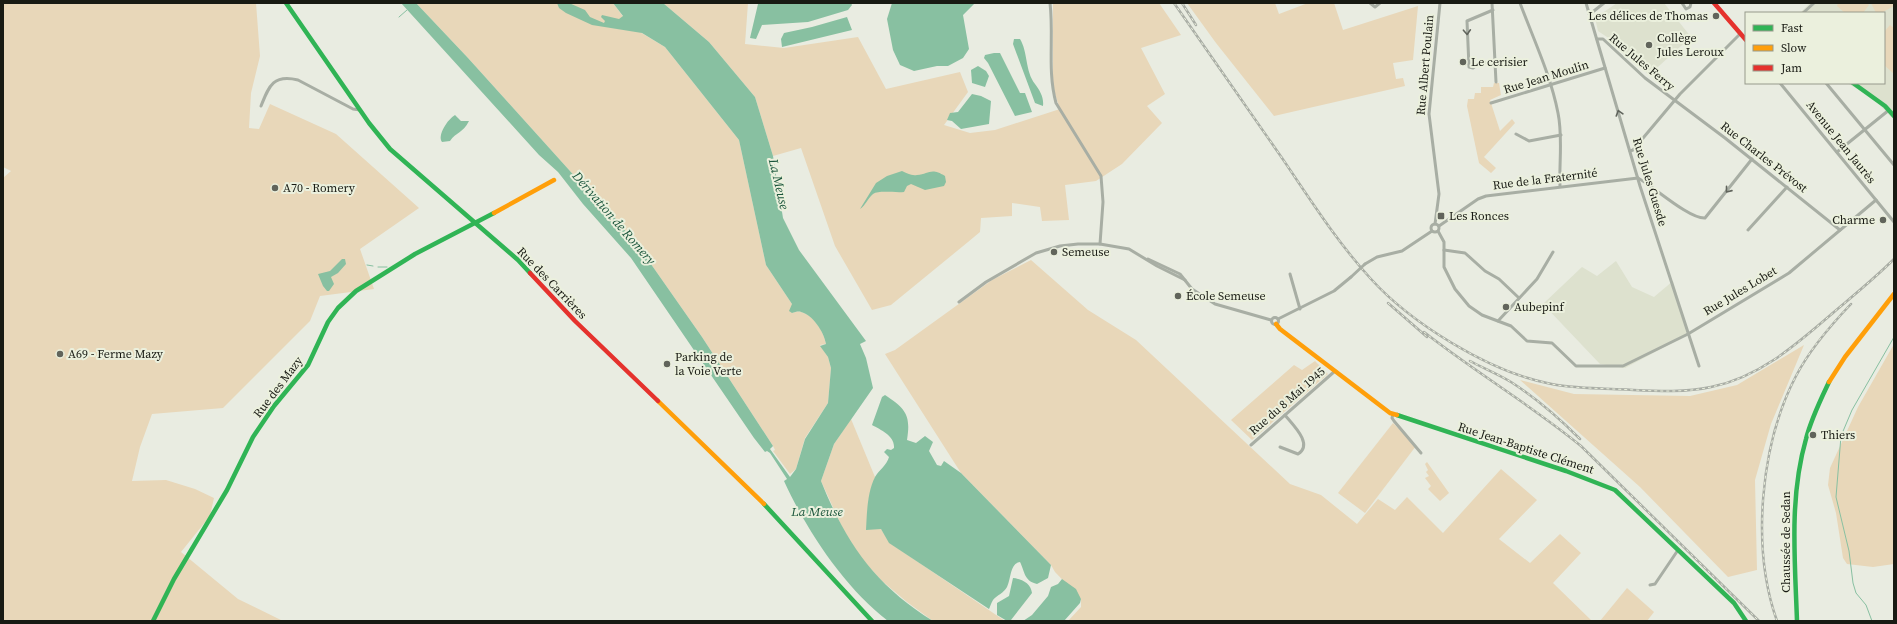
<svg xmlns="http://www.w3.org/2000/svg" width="1897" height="624" viewBox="0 0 1897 624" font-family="'Source Serif 4',serif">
<rect width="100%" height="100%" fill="#e9ece1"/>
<g fill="#dde1ce">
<path d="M1617,3H1664L1691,37L1649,75L1610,39L1598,31L1595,18Z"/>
<path d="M1810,3H1894V120L1873,98L1847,83H1884V13H1800Z"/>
<path d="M1616,261L1632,287L1654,297L1673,281L1689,334L1625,368L1600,364L1543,304L1582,267L1597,276Z"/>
</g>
<g fill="#e8d7b9">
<path d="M3,3H256L260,56L251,93L249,128L259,129L270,104L336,134L419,208L360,249L374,289L320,296L310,321L223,408L152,414L140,447L132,481L166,480L195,489L214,498L210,516L181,552L238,599L283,621H3V178L11,171L3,167Z"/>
<path d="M416,3H613L630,26L665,47L739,140L766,265L792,304V313C795,312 799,311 801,312C814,315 824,332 826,344L820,345L828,357L831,368L828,403L805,438L796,469L790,474L773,451L775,450L773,446L702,337L646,257L616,219L588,191L468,58Z"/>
<path d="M663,3H748L745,44L784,48L858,37L886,89L960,72L968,92L944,125L970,133L995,130L1060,109L1053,88V3H1159L1181,35L1141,48L1165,94L1147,106L1162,123L1122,164L1096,181L1065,185L1069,220L1042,221L1040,207L1012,203V216L981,218L980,232L968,242L891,305L872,310L835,246L801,148L773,156L755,97L709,42Z"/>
<path d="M1187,3H1275L1279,14L1308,3H1334L1343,30L1418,6L1413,60L1393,63L1396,79L1403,78L1405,86L1274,116L1216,43Z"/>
<path d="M1838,3H1867L1869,5L1863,13H1845L1837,6Z"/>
<path d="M1871,3H1894V6L1881,13H1876Z"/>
<path d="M1890,25L1894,28V74L1884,65V32Z"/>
<path d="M1494,83H1499L1501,95L1490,100L1500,131L1512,119L1515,123L1484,157L1496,168L1491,173L1479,163L1467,106L1468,99H1474L1475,93H1481V87H1493Z"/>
<path d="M1031,260L1088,310L1136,340L1290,484L1321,495L1357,524L1378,499L1395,510L1407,497L1443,533L1501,469L1537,500L1499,539L1530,563L1560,534L1581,553L1553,583L1592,621H1068L1081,607V599L1055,572L1051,565L961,473L885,354L895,350L992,280Z"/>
<path d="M1894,344V564L1873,567L1847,564L1843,558L1836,513L1828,485L1830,468L1858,407Z"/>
<path d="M1804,345L1771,424L1755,480L1757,570L1728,577L1640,487L1520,380L1574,394L1690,396L1737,385Z"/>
<path d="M1315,361L1328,374L1252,440L1231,420L1294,365L1302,370Z"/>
<path d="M851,419L875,477L868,502L881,529L890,543L1005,621H933L907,602L882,581L861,558L843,529L821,481L834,444Z"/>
<path d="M1393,423L1416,446L1365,513L1338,493Z"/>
<path d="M1427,462L1449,493L1440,501L1428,489L1431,486L1425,478L1429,476L1426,472L1428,470L1425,464Z"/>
<path d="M1627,588L1654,612L1647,621H1600Z"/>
</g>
<g fill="#88c0a1">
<path d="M401,3H416L468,58L588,191L616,219L646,257L702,337L773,446L770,449L790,477L796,469L805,439L828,403L831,368L828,357L820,346L826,344C824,332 813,315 801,312C799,311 795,312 792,313L789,311L792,304L766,265L739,140L665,47L642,33L592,25L566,13L559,8L557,3H569L585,10L590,17L604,23L605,21L601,17L602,15L619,19L623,16L613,3H663L709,42L755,97L773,156L783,218L799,250L866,341L860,344L866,358L873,388L834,444L821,481C846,543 875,585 933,621H888C844,587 807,531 784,481L787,479L770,453L767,451L765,452L754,438L631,258L583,204L558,172L539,155Z"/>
<path d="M762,3H851L852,5L848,10L808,22L762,25L756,39L750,38L758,4Z"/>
<path d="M892,3H975L963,15L969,49L963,58L948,66H937L914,71L900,65L893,50L887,19Z"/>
<path d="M847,17L852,30L782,47L781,39L784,33L812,27Z"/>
<path d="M1014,39H1020C1028,52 1025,71 1035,84C1040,91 1044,97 1043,106L1035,103L1013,44Z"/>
<path d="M994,53H1000L1020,93H1025L1032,112L1015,116L988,63L984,58L985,55Z"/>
<path d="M978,66L986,71L989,76L985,87L972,83L971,70Z"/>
<path d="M972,94L981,96L991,101L989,124L961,129L952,121L947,120L950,113L958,112Z"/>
<path d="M455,115L461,121H469C463,133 456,132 450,141L442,142C437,135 448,119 455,115Z"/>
<path d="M902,171C907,173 911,176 917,175C929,174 931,167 945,176L946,182L944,186L925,190L911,184L907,186L904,192C895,193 879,190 873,194C867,199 866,205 860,209L876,183L887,176Z"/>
<path d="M342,259H345L346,264L338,273L331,277L334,284L329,291H327L323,286L318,274L330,271Z"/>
<path d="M885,395C906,409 911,415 907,440L916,443L925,436L933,442L929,451L937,465L941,466L944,461L961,473L1051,565L1048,578L1037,584C1024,581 1025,572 1020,562C1010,563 1011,579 1007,587C1004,593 997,595 993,600C991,603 990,607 989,609L889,543L881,529L866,530C867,513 867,493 875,477C879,470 887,465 889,457L884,452L887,449L891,450L894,448C895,436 881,430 872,425L882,397Z"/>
<path d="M1013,578C1023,579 1031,584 1032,593L1011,620L1007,621L997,615V603L1009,596Z"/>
<path d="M1062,579L1076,589L1081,599L1080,603L1064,621H1023L1032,615L1048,596L1051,587L1058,584Z"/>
</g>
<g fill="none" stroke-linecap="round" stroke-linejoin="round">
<g stroke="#88c0a1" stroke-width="1">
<path d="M399,17L407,10"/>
<path d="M367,265L373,266"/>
<path d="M378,267H387"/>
<path d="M1872,621L1866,605L1856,593L1853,583L1849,551L1836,497L1841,436L1852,410L1894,337"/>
</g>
<g stroke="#a8aea4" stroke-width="3">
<path d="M1050,3C1054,37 1047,70 1056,103L1101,176L1103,202L1100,244"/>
<path d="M1370,3L1375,7L1380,3"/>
<path d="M1492,3L1496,82"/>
<path d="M1520,3C1533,38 1551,76 1558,113C1563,137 1559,162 1560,186"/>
<path d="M1586,3L1640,186L1699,366"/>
<path d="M1682,3L1686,9L1690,7L1691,3"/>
<path d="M1493,10L1467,21L1469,67L1473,68L1479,63L1495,62"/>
<path d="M1803,13L1814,3"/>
<path d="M1590,14L1604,3"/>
<path d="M1597,39H1603L1645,78L1725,138L1840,230"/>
<path d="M1780,83L1894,222"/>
<path d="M1826,83L1894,165"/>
<path d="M1491,103L1605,68"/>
<path d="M261,106C269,86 273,74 298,80L353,109L360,110"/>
<path d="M1516,134L1529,141L1561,135"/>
<path d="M1630,151L1633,150L1680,94L1740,34"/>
<path d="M1837,152L1889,110"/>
<path d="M1638,178C1653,186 1689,219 1705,218L1752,159"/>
<circle cx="1435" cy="228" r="4"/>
<path d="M1435,224L1439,194L1429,114L1440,3"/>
<path d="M1439,226L1478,199L1486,196L1638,178"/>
<path d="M1748,230L1787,187"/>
<path d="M1438,231L1444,242V267L1455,289L1469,306L1482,315L1511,326L1527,341L1552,343L1576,366H1623L1688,334L1789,273L1876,200"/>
<path d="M1444,250L1465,253L1485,271L1499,279L1519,298"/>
<path d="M1148,259L1180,274L1192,289L1215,304L1271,320"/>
<path d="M1365,264L1377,257L1402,251L1432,231"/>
<path d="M1290,274L1300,309"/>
<path d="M959,302L986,282L1036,253L1060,246L1078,244H1100L1129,249L1157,266L1185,280"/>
<circle cx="1275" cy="321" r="3.5"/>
<path d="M1278,319L1334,291L1351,277"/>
<path d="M1498,321L1537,279L1553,252"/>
<path d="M1393,414L1392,418L1394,421L1421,453"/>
<path d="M1251,445L1335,371"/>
<path d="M1280,447L1298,454C1314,444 1292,424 1285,415"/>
<path d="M1650,585L1655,584L1678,550"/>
</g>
<g stroke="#30b455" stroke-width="4.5">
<path d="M286,3L369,123L390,149L518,260L530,273"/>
<path d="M1853,83L1885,106L1894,116"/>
<path d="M1397,415L1566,471L1615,490L1734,603L1746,621"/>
<path d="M764,504L872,621"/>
<path d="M153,621L174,579L227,490L253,437L274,406L308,365L328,322L338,308L356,291L415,254L494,213"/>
<path d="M1797,621C1795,561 1789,498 1806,439C1811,419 1820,401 1829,382"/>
</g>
<g stroke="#ff9f0a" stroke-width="4.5">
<path d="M494,213L554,180"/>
<path d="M1276,324L1280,329L1390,413L1397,415"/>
<path d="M1829,382L1845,357L1894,294"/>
<path d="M658,401L764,504"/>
</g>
<g stroke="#e5322d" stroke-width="4.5">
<path d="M1714,3L1746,40"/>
<path d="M530,273L575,321L658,401"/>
</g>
<defs>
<g id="rail">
<path d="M1174,3C1210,55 1246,106 1282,158C1310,199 1337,242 1371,279C1411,323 1488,371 1547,383C1568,388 1591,388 1612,389C1645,390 1679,394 1711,387C1760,377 1797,344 1834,312C1854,295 1875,278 1894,259"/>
<path d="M1182,3L1196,25"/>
<path d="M1388,303L1427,337"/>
<path d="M1424,332C1475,372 1531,405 1581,446L1759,621"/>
<path d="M1470,361C1483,368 1498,374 1511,382C1536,398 1559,418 1580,439"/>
<path d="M1777,621C1751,548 1760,445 1796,376C1810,349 1830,326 1851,304"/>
</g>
</defs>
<use href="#rail" stroke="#a9ada5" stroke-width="2.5"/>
<use href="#rail" stroke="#ebf0dd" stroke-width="1" stroke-dasharray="3" stroke-linecap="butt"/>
<path stroke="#a8aea4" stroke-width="3" d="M1351,277L1365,264"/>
</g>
<defs><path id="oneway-chevron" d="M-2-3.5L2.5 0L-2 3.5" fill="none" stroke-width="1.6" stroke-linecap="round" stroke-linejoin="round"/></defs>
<g stroke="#60645c">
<use href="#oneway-chevron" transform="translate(1467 32) rotate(87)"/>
<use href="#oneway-chevron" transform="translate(1619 113) rotate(-107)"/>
<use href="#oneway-chevron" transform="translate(1728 190) rotate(129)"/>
</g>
<g fill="#61645b" stroke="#ebf0dd" stroke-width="1.5">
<circle cx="1716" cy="16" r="4"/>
<circle cx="1649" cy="45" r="4"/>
<circle cx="1463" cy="62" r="4"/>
<circle cx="275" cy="188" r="4"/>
<rect x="1437" y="212" width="8" height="8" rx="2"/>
<circle cx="1883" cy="220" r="4"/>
<circle cx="1054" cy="252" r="4"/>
<circle cx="1178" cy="296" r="4"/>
<circle cx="1506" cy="307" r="4"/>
<circle cx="60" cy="354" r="4"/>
<circle cx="667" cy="364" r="4"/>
<circle cx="1813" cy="435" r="4"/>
</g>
<g text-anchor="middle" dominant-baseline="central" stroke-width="4" stroke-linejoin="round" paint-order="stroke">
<g font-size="12" fill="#181a13" stroke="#ebf0dd" text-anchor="start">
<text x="1708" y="16" text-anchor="end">Les délices de Thomas</text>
<text x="1657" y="38">Collège<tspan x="1657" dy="14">Jules Leroux</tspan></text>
<text x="1471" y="62">Le cerisier</text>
<text x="283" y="188">A70 - Romery</text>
<text x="1449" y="216">Les Ronces</text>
<text x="1875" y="220" text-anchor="end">Charme</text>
<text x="1062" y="252">Semeuse</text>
<text x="1186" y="296">École Semeuse</text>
<text x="1514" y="307">Aubepinf</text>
<text x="68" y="354">A69 - Ferme Mazy</text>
<text x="675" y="357">Parking de<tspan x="675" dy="14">la Voie Verte</tspan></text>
<text x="1821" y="435">Thiers</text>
</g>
<g font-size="12" fill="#181a13" stroke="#ebf0dd">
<text transform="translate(1642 62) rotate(40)">Rue Jules Ferry</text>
<text transform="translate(1425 65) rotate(-85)">Rue Albert Poulain</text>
<text transform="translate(1546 77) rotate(-17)">Rue Jean Moulin</text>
<text transform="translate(1841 142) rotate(51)">Avenue Jean Jaurès</text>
<text transform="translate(1764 157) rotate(38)">Rue Charles Prévost</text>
<text transform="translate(1545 179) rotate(-7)">Rue de la Fraternité</text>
<text transform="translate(1650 182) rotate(73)">Rue Jules Guesde</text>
<text transform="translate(552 283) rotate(46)">Rue des Carrières</text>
<text transform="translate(1740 291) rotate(-31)">Rue Jules Lobet</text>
<text transform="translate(278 387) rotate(-53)">Rue des Mazy</text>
<text transform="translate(1287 401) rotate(-41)">Rue du 8 Mai 1945</text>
<text transform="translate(1526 448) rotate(18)">Rue Jean-Baptiste Clément</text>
<text transform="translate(1786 542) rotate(-90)">Chaussée de Sedan</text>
</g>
<g font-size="13" font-style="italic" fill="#1a553b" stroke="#ebf0dd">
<text transform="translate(779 184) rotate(77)">La Meuse</text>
<text transform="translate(614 218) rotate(49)">Dérivation de Romery</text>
<text x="817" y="511">La Meuse</text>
</g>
</g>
<rect width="1897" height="624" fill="none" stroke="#181a13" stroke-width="8"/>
<rect x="1745" y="12" width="140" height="72" fill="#ebf0dd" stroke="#979a8c"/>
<rect x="1753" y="25" width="20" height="6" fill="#30b455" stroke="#979a8c"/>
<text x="1781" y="32" font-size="12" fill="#181a13">Fast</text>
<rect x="1753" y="45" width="20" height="6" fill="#ff9f0a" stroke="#979a8c"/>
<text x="1781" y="52" font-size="12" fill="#181a13">Slow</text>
<rect x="1753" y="65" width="20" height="6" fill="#e5322d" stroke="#979a8c"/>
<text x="1781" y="72" font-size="12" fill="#181a13">Jam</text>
</svg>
